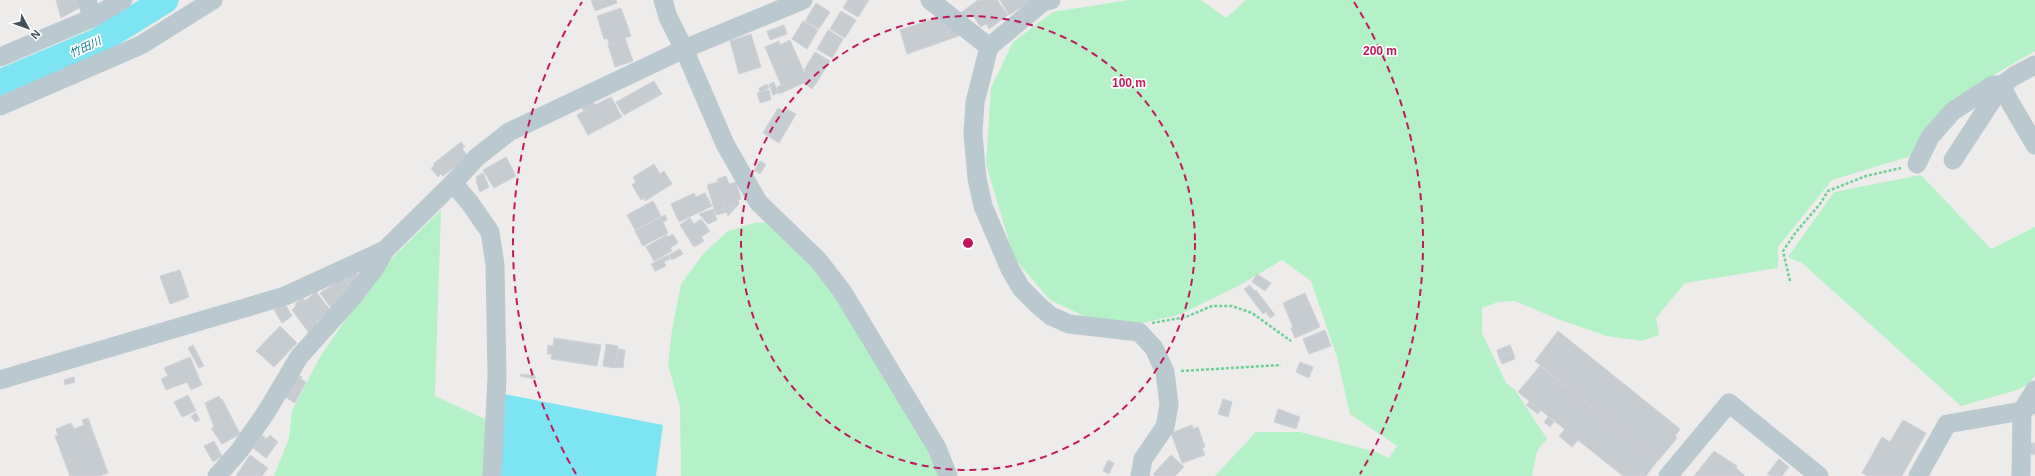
<svg xmlns="http://www.w3.org/2000/svg" width="2035" height="476" viewBox="0 0 2035 476" font-family="Arial,'Noto Sans JP',sans-serif">
<rect width="100%" height="100%" fill="#eeebeb"/>
<g fill="#b4f1c6">
<path d="M1129,0H1201L1226,18L1246,0H2035V51L1980,83L1911,156L1832,180L1778,247V268L1685,283L1656,318L1659,335L1642,341L1607,336L1560,320L1515,301L1498,302L1482,308V333L1506,383L1515,390L1547,439L1537,451L1532,476H1215L1256,432H1300L1376,452L1389,458L1397,446L1350,414L1337,357L1311,281L1282,260L1240,285L1181,314L1135,325L1099,323L1050,300L1014,258L986,164L991,88L1013,42L1053,12Z"/>
<path d="M1921,175L1991,249L2035,227V375L2029,384L2017,390L1961,406L1802,263L1788,257L1834,192Z"/>
<path d="M441,210L435,396L487,420V476H274L289,438L292,411L320,357L379,271Z"/>
<path d="M772,222L840,294L928,445L939,476H681L680,407L668,365L672,330L681,284L704,253L727,232L753,223Z"/>
</g>
<path fill="#7de5f2" d="M504,394L663,425L656,476H500Z"/>
<g fill="none" stroke-linecap="round" stroke-linejoin="round">
<path stroke="#7de5f2" stroke-width="27" d="M0,83L97,42L165,0"/>
</g>
<g fill="#c7ccd1" stroke="#ced2d8">
<path d="M56,0H79L81,7L61,18Z"/>
<path d="M591,0H616L617,3L595,11Z"/>
<path d="M848,0H869L858,17L843,8Z"/>
<path d="M978,0H997L1008,15L989,29L986,24L981,27L972,15L967,18L960,13Z"/>
<path d="M1000,0H1032L1009,15Z"/>
<path d="M816,3L830,12L819,29L805,21Z"/>
<path d="M621,8L631,36L622,39V42L610,46L607,38L604,39L597,16Z"/>
<path d="M841,11L856,20L845,38L830,29Z"/>
<path d="M943,16L950,39L907,54L900,30Z"/>
<path d="M944,20L964,34L950,39Z"/>
<path d="M803,21L818,30L807,49L792,39Z"/>
<path d="M784,25L787,34L770,40L767,31Z"/>
<path d="M828,30L843,39L832,58L817,49Z"/>
<path d="M751,34L761,67L739,74L730,41Z"/>
<path d="M625,38L633,61L615,67L608,45L609,44L610,46L622,42V39Z"/>
<path d="M790,40L808,81L788,90L785,83L781,85L765,47L779,41L780,45Z"/>
<path d="M815,52L830,61L819,79L804,70Z"/>
<path d="M806,71L819,79L812,89L804,83L808,81L804,74Z"/>
<path d="M654,81L662,94L624,115L616,102Z"/>
<path d="M774,82L778,93L773,95L769,84Z"/>
<path d="M785,83L788,90L779,94L777,87Z"/>
<path d="M767,84L769,88L760,92L759,88Z"/>
<path d="M769,90L771,100L760,103L757,93Z"/>
<path d="M611,97L622,117L588,135L577,115L584,111L582,108L593,102L595,105Z"/>
<path d="M778,108L785,112L787,109L796,114L779,143L763,133Z"/>
<path d="M461,142L465,147L462,149L468,156L443,176L441,174L438,177L431,168L435,165L433,164Z"/>
<path d="M506,157L516,176L494,188L483,170Z"/>
<path d="M760,161L766,164L760,174L754,170Z"/>
<path d="M654,164L660,174L664,171L672,184L645,201L644,198L641,200L632,185L636,182L633,177Z"/>
<path d="M483,173L489,187L480,192L477,184L476,177Z"/>
<path d="M726,176L729,184L736,182L741,199L738,200L739,204L726,208L717,179Z"/>
<path d="M718,182L726,208L715,212L707,185Z"/>
<path d="M694,193L696,197L705,193L712,206L679,222L671,204Z"/>
<path d="M653,201L661,216L635,230L627,215Z"/>
<path d="M739,204L728,216L727,212L717,215L715,212Z"/>
<path d="M713,209L717,220L708,224L699,214Z"/>
<path d="M665,215L667,220L663,222L668,233L643,246L635,231Z"/>
<path d="M690,218L694,224L701,219L710,231L701,237L704,241L694,247L680,225Z"/>
<path d="M673,234L678,243L670,248L672,251L654,261L646,247L667,235L668,237Z"/>
<path d="M680,249L683,254L672,260L669,255Z"/>
<path d="M668,255L670,259L664,262L666,266L655,271L651,264Z"/>
<path d="M180,270L189,297L170,304L160,276Z"/>
<path d="M355,273L361,278L352,287L345,279Z"/>
<path d="M1257,274L1271,283L1265,291L1252,282Z"/>
<path d="M344,278L352,289L331,308L320,293Z"/>
<path d="M1250,285L1254,291L1256,290L1275,315L1270,318L1266,312L1263,314L1244,289Z"/>
<path d="M316,292L331,311L316,322L319,326L309,333L292,310L296,306L295,304L303,298L305,301Z"/>
<path d="M1305,293L1320,327L1295,338L1291,328L1293,327L1283,303Z"/>
<path d="M285,304L292,316L282,323L274,310Z"/>
<path d="M280,326L297,343L274,367L256,351Z"/>
<path d="M1325,330L1331,346L1309,354L1303,339Z"/>
<path d="M1558,331L1680,429L1675,436L1677,438L1658,461L1535,361Z"/>
<path d="M554,338L601,345L597,366L551,359L552,354H547L548,345L553,346Z"/>
<path d="M606,344L618,346L615,368L603,366Z"/>
<path d="M193,345L204,366L199,368L188,348Z"/>
<path d="M1510,345L1513,352L1499,357L1497,350Z"/>
<path d="M618,349L625,350L623,368L615,367Z"/>
<path d="M1513,352L1515,359L1502,364L1499,357Z"/>
<path d="M190,357L202,385L191,390L187,382L166,390L161,379L168,376L164,368Z"/>
<path d="M1300,362L1313,367L1309,378L1296,372Z"/>
<path d="M1540,366L1658,460L1646,476H1623L1518,392Z"/>
<path d="M295,373L302,377L301,379L306,382L295,403L283,396Z"/>
<path d="M521,374L535,376V379L520,376Z"/>
<path d="M74,377L75,382L65,385L64,380Z"/>
<path d="M188,395L196,411L182,417L174,402Z"/>
<path d="M219,396L221,400L222,399L240,434L222,444L211,428L214,427L205,403Z"/>
<path d="M1223,399L1232,402L1228,417L1218,414Z"/>
<path d="M1530,401L1541,410L1538,414L1526,405Z"/>
<path d="M1278,409L1300,417L1296,429L1274,422Z"/>
<path d="M196,413L200,420L195,422L191,416Z"/>
<path d="M1548,417L1554,422L1550,427L1544,422Z"/>
<path d="M88,418L108,473L99,476H70L55,436L58,435L56,429L71,423L74,429L84,425L82,420Z"/>
<path d="M1903,420L1926,433L1902,476H1868L1862,473L1882,437L1890,442Z"/>
<path d="M1192,425L1193,429L1198,427L1205,447L1202,448L1205,455L1182,463L1171,433Z"/>
<path d="M1565,429L1578,440L1572,447L1559,436Z"/>
<path d="M262,435L267,439L270,435L278,442L266,458L253,448Z"/>
<path d="M214,441L222,456L213,462L204,446Z"/>
<path d="M2029,443H2035V454L2029,455Z"/>
<path d="M1714,451L1737,466L1736,468L1745,476H1694Z"/>
<path d="M250,455L268,468L262,476H236Z"/>
<path d="M1171,455L1184,467L1175,476H1155L1153,474Z"/>
<path d="M1779,459L1789,467L1782,476H1771L1767,474Z"/>
<path d="M1108,460L1114,463L1109,474L1103,471Z"/>
</g>
<g fill="none" stroke-linecap="round" stroke-linejoin="round">
<g stroke="#6ad194" stroke-width="2.5" stroke-dasharray="3 2" stroke-linecap="butt">
<path d="M1790,281L1783,251L1796,232L1820,204L1828,191L1866,176L1901,168"/>
<path d="M1152,323L1186,317L1212,306H1232L1252,313L1291,341"/>
<path d="M1181,371L1281,365"/>
</g>
<g stroke="#bac8cf" stroke-width="19">
<path d="M87,0L92,18"/>
<path d="M663,0L668,17L684,49L725,144L758,202L818,260L842,291L937,448L948,476"/>
<path d="M930,0L989,47"/>
<path d="M1051,0L1043,2L989,47L975,102L973,134L977,178L983,206L1010,269L1021,288L1039,306L1051,316L1069,324L1139,332L1154,348L1165,372L1169,405L1165,427L1143,459L1140,476"/>
<path d="M0,57L92,18L123,0"/>
<path d="M2002,85L2007,97L2035,145"/>
<path d="M0,106L141,45L213,0"/>
<path d="M1953,160L2002,85"/>
<path d="M1917,164L1930,137L1953,111L1993,85H2002L2014,76L2035,65"/>
<path d="M453,183L470,203L490,232L495,265L497,377L492,476"/>
<path d="M0,380L285,296L385,250L453,183L476,158L509,132L684,49L803,0"/>
<path d="M217,476L240,450L267,411L299,357L351,299L375,268L385,250"/>
<path d="M1668,476L1729,403L1819,476"/>
<path d="M1918,476L1947,424L2022,411L2035,390"/>
<path d="M2021,476L2022,411L2032,404"/>
</g>
</g>
<g fill="none" stroke="#c2185b" stroke-width="2" stroke-dasharray="7 5">
<circle cx="968" cy="243" r="227"/>
<path d="M576 474A455 455 0 0 1 582 2M1354 2A455 455 0 0 1 1360 474"/>
</g>
<g text-anchor="middle" dominant-baseline="central" stroke-width="3.5" stroke-linejoin="round" paint-order="stroke">
<g font-size="11" font-style="italic" fill="#057f8e" stroke="#fff">
<text transform="translate(85 47) rotate(-25)">竹田川</text>
</g>
</g>
<circle cx="968" cy="243" r="6" fill="#c2185b" stroke="#fff" stroke-width="2"/>
<g font-size="12" text-anchor="middle" font-weight="bold" fill="#c2185b" stroke="#fff" stroke-width="3.5" stroke-linejoin="round" paint-order="stroke">
<text x="1380" y="55">200 m</text>
<text x="1129" y="87">100 m</text>
</g>
<g transform="translate(28 28) rotate(131)" stroke="#ffffff" stroke-width="3" paint-order="stroke">
<path d="M0-3L7 15L0 10L-7 15Z" fill="#42515a"/>
<text y="-6" font-size="11" font-weight="bold" text-anchor="middle" fill="#42515a">N</text>
</g>
</svg>
